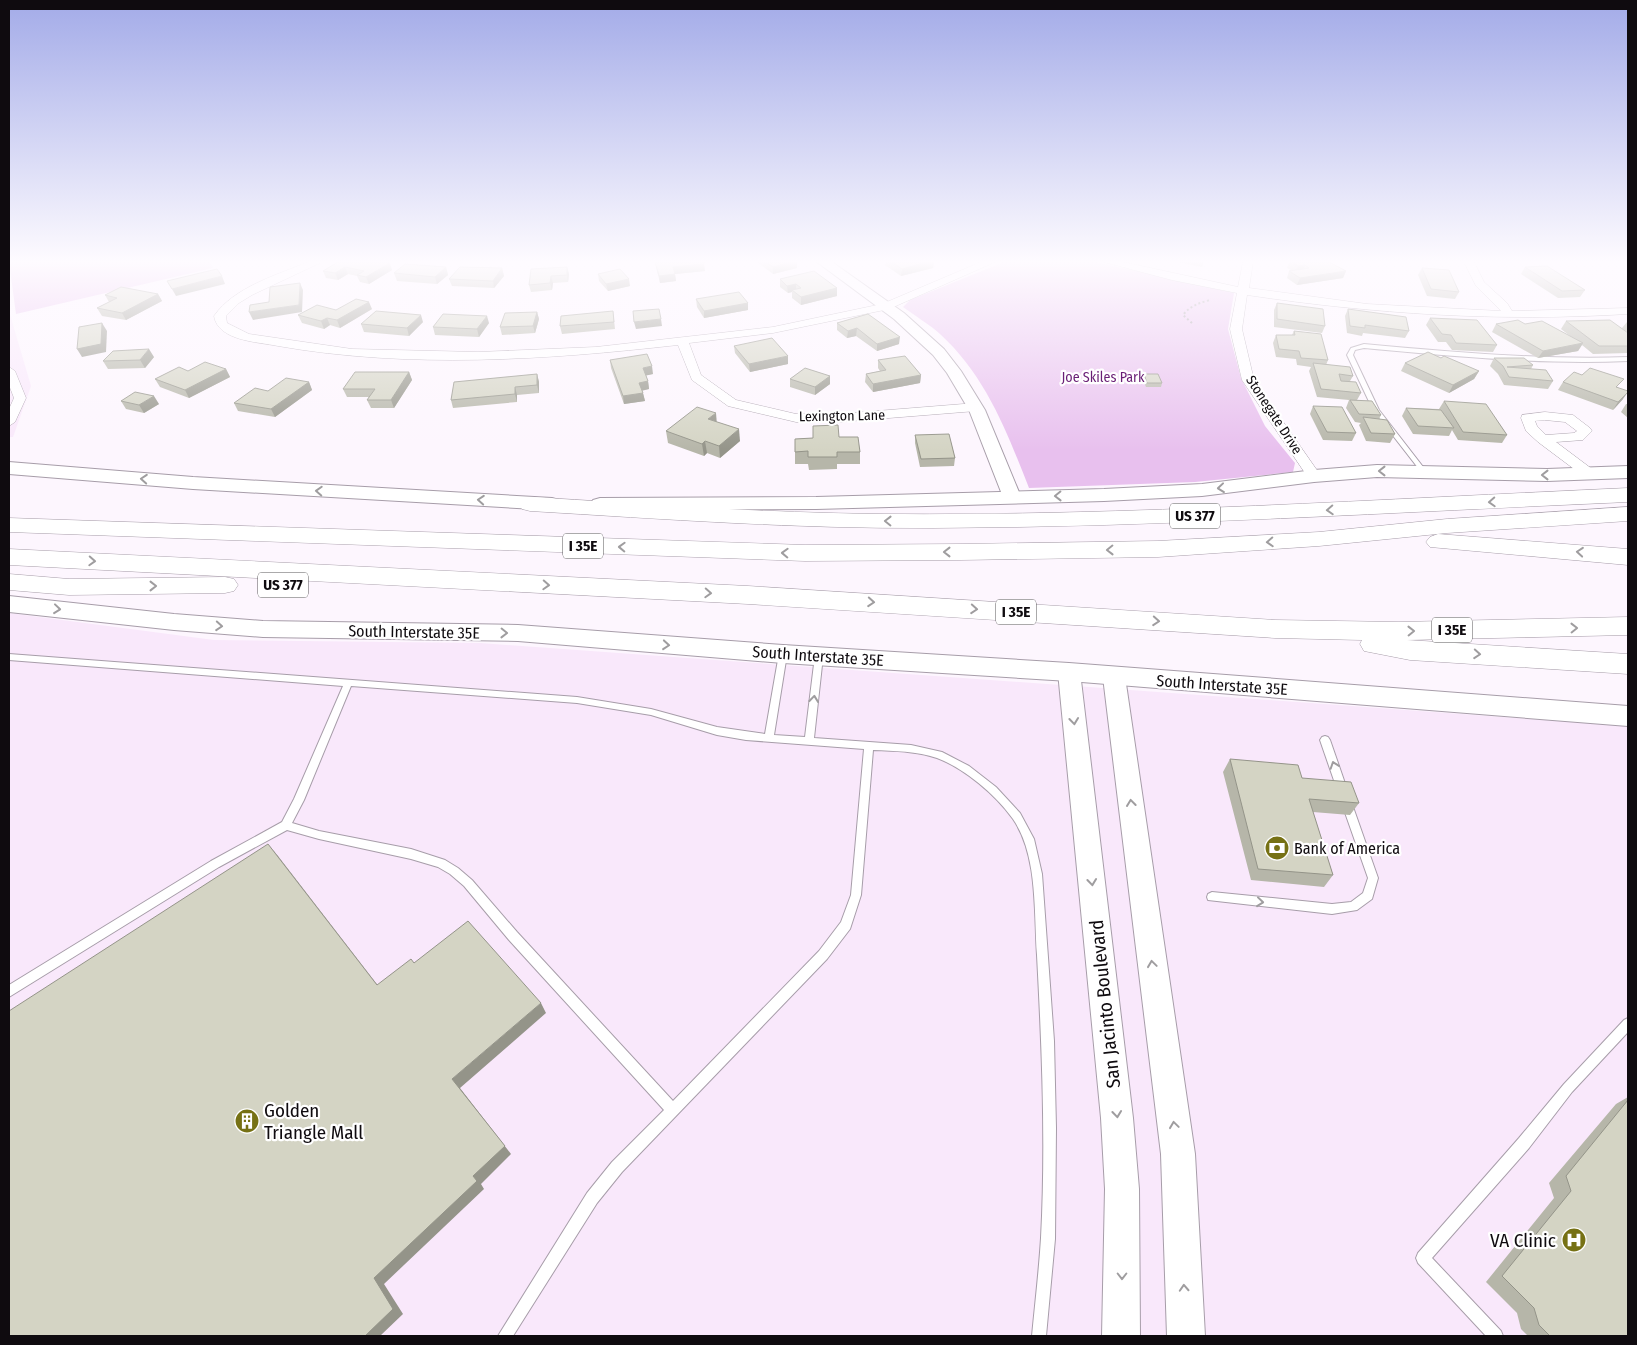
<svg xmlns="http://www.w3.org/2000/svg" width="1637" height="1345" viewBox="0 0 1637 1345" font-family="'Fira Sans Condensed',sans-serif">
<rect width="100%" height="100%" fill="#fdf6fe"/>
<g fill="#f9e8fb">
<path d="M9,311L31,386L13,437H9Z"/>
<path d="M9,613L214,640L480,643L1628,726V1336H9Z"/>
</g>
<g fill="#e8c0ee">
<path d="M9,262H210L213,268L16,314Z"/>
<path d="M1004,262H1096L1234,293L1228,329L1241,378L1265,426L1295,463L1293,472L1195,482L1029,488C1007,432 986,376 940,334C929,324 915,316 903,307L910,300Z"/>
</g>
<g fill="none" stroke-linecap="round" stroke-linejoin="round">
<defs>
<g id="service">
<path d="M1364,344C1452,352 1540,360 1628,357V361C1540,365 1452,356 1364,348L1355,350L1353,355L1379,410L1427,472L1424,474L1422,473L1373,410L1347,355L1351,348Z"/>
<path d="M783,651L787,654L774,735L805,737L815,656L819,653L822,654L823,656L814,738L911,745L942,752L969,766L996,787L1020,813L1034,839L1042,874L1054,1041L1056,1128L1055,1239L1046,1336H1032C1035,1304 1039,1271 1041,1238C1046,1144 1042,1049 1037,955C1034,912 1038,855 1013,819C996,795 964,768 937,758C917,751 894,751 873,750L861,895L850,929L827,959L622,1172L597,1203L513,1336H498L587,1193L612,1162L664,1110L509,940L464,886L450,874L438,867L411,859L319,839L287,830L219,867L9,997V985L211,861L282,822L294,799L343,686L9,660V654L577,697L651,709L717,727L765,734L779,654ZM351,686L577,703L651,715L717,735L746,740L864,749L851,895L841,922L819,951L673,1101L517,932L472,880L458,868L445,860L411,849L319,831L292,823L304,800Z"/>
<path d="M1325,736L1328,737L1330,740L1348,792L1346,795L1343,796L1340,795L1338,792L1320,740L1322,737Z"/>
<path d="M1347,800L1351,801L1352,804L1378,878L1372,899L1357,910L1332,914L1208,900L1207,897L1208,894L1212,892L1332,904L1351,902L1363,893L1368,878L1342,804L1343,801Z"/>
<path d="M1628,1018V1032L1572,1092L1529,1148L1432,1258L1501,1331L1503,1336H1486L1418,1263L1416,1258L1418,1253L1519,1138L1564,1084L1624,1020Z"/>
</g>
<g id="minor">
<path d="M308,262H322L252,295L239,303L226,316L227,323L249,334L352,349L478,352L596,347L773,327L882,304L981,262H995L889,309L773,333L689,343L701,375L736,400L796,414H839L976,403L982,407L976,411L839,422H796L728,406L692,380L678,345C546,360 409,369 278,346C258,342 218,341 214,316C234,287 277,275 308,262Z"/>
<path d="M1104,262H1123L1238,287L1243,262H1253L1249,288L1367,304L1501,311L1476,286L1464,262H1474L1484,282L1507,303L1512,311L1628,308V314C1500,322 1374,314 1247,295L1242,329L1254,380L1321,476L1314,480L1309,479L1242,380L1230,329L1237,293L1172,280Z"/>
<path d="M9,367L15,371L26,398L15,422L9,426V409L14,398L9,385Z"/>
<path d="M1545,412L1573,415L1590,428L1592,431L1583,440L1556,442L1592,469L1594,472L1592,475H1582L1538,442L1526,431L1521,418L1522,415ZM1545,420L1565,422L1577,431L1574,433L1546,435L1537,426L1535,421Z"/>
</g>
<g id="tertiary">
<path d="M817,262H832L904,313L944,349L961,371L985,410L1021,497L1019,501L1012,503L1005,501L1003,497L969,410L947,373L933,355L894,319Z"/>
<path d="M1069,664L1077,666L1080,672L1133,1118L1139,1189L1140,1336H1102L1105,1189L1101,1118L1058,672L1061,666Z"/>
<path d="M1114,669L1122,671L1125,677L1195,1154L1205,1336H1167L1161,1154L1103,677L1106,671Z"/>
</g>
<g id="secondary">
<path d="M9,462L193,477L552,498L559,500L562,504L559,508L552,510L193,489L9,474Z"/>
<path d="M1377,465L1547,469L1628,466V478L1547,481L1377,477L1314,482L1202,496L1104,501L816,509L600,510L593,508L590,504L593,500L600,498L816,497L1104,489L1202,484L1314,470Z"/>
<path d="M9,596L174,614L263,621L518,625L783,645L1069,663L1628,706V726L1069,681L783,663L518,641L263,637L174,630L9,612Z"/>
</g>
<g id="motorway">
<path d="M1628,488V502C1396,512 1165,527 933,528C798,529 664,519 530,511L522,509L519,504L522,499L530,497C648,504 765,513 883,514C1131,516 1380,499 1628,488Z"/>
<path d="M1628,507V521L1447,533L1319,546L1158,557L960,560L805,561L9,532V518L805,545L960,544L1158,541L1319,532L1447,519Z"/>
<path d="M1438,534L1628,549V565L1430,547L1426,542L1430,537Z"/>
<path d="M9,549L748,586L1275,620L1398,622L1628,617V635L1407,640L1628,654V674L1410,660L1364,651L1360,644L1362,640L1275,638L748,604L9,565Z"/>
<path d="M9,574L69,579L225,577L234,579L238,585L234,591L225,593L69,595L9,590Z"/>
</g>
</defs>
<use href="#service" stroke="#a79da9" stroke-width="2"/>
<use href="#minor" stroke="#a79da9" stroke-width="1"/>
<use href="#tertiary" stroke="#a79da9" stroke-width="2"/>
<use href="#secondary" stroke="#a79da9" stroke-width="2"/>
<use href="#motorway" stroke="#a79da9" stroke-width="1"/>
<path stroke="#9e989e" stroke-width="2" stroke-dasharray="2 2.5" stroke-linecap="butt" d="M1192,323L1183,315C1190,306 1199,303 1210,300"/>
<use href="#service" fill="#fff" fill-rule="evenodd"/>
<use href="#minor" fill="#fff" fill-rule="evenodd"/>
<use href="#tertiary" fill="#fff" fill-rule="evenodd"/>
<use href="#secondary" fill="#fff" fill-rule="evenodd"/>
<use href="#motorway" fill="#fff" fill-rule="evenodd"/>
</g>
<g fill="#b6b6a9">
<path d="M338,262L392,270L369,284L360,282L357,276L348,274L338,280L326,278L323,271Z"/>
<path d="M655,262L705,271L675,274L676,281L660,283Z"/>
<path d="M757,262H797V268L773,274Z"/>
<path d="M886,262H934L933,268L901,276L885,265Z"/>
<path d="M1178,262H1204L1202,267Z"/>
<path d="M1289,262H1329L1346,271L1343,278L1297,285L1287,278L1289,271L1291,270L1287,268Z"/>
<path d="M446,267L448,275L437,284L397,281L394,273Z"/>
<path d="M567,267L569,274L568,282L553,283L552,290L531,292L529,285Z"/>
<path d="M1525,267L1585,290L1580,297L1558,298L1521,274Z"/>
<path d="M502,268L504,276L494,288L452,286L449,279Z"/>
<path d="M1422,268L1459,292L1455,299L1427,296L1418,275Z"/>
<path d="M598,274L630,286L608,291L599,281Z"/>
<path d="M780,279L837,288V296L801,305L792,298V292L788,293L780,287Z"/>
<path d="M158,294L162,301L126,320L102,316L97,308L109,302L105,295Z"/>
<path d="M696,299L748,303V310L704,318L697,307Z"/>
<path d="M1277,303L1325,326L1322,333L1274,327V310Z"/>
<path d="M372,309L340,328L330,325L324,329L302,323L298,315L336,310Z"/>
<path d="M1348,309L1409,331L1405,338L1363,333L1362,336L1347,333L1345,316Z"/>
<path d="M613,311L615,329L562,334L560,326Z"/>
<path d="M537,312L539,319L535,333L502,335L500,327Z"/>
<path d="M868,314L899,344L877,351L856,336L847,338L837,330V323Z"/>
<path d="M1430,318L1497,345L1493,352L1452,350L1446,342H1438L1426,325Z"/>
<path d="M1566,321L1622,328L1627,322L1628,321V332L1626,331L1628,333V353L1593,354L1582,345L1578,351L1538,358L1492,332L1496,324H1525L1570,336L1561,329Z"/>
<path d="M423,322L409,336L364,332L361,324Z"/>
<path d="M489,323L479,337L435,335L433,327Z"/>
<path d="M1294,331L1328,360L1326,365L1353,376L1350,381L1361,393L1357,400L1381,415L1379,419L1395,434L1390,443L1366,441L1359,425L1361,423L1355,422L1346,408L1349,400L1317,397L1309,371L1311,367L1297,365L1296,359L1276,357L1273,343L1276,335H1292Z"/>
<path d="M734,346L788,364L750,372L735,353Z"/>
<path d="M154,357L145,368L108,369L103,361Z"/>
<path d="M1441,358L1479,371L1474,379L1449,393L1401,371L1405,363Z"/>
<path d="M1494,358L1533,365L1531,369L1553,381L1548,389L1504,385L1498,374L1490,366Z"/>
<path d="M610,360L653,374L646,375L648,381L649,389L642,390L645,401L624,404L611,368Z"/>
<path d="M878,360L921,375L920,383L873,392L865,382L866,374L880,371L878,368Z"/>
<path d="M226,369L230,377L189,398L160,387L155,379L188,371Z"/>
<path d="M409,372L412,380L394,408H371L367,400L369,397H347L343,389Z"/>
<path d="M537,374L539,382V393L517,395V402L453,408L451,400Z"/>
<path d="M1144,374L1162,383L1161,387H1146L1142,378Z"/>
<path d="M1582,375L1618,387L1623,399L1613,410L1558,390L1563,382Z"/>
<path d="M830,376V384L815,395L790,387V379Z"/>
<path d="M309,382L312,390L275,417L238,411L234,403L268,391Z"/>
<path d="M121,401L159,404L144,413L126,409Z"/>
<path d="M1444,401L1507,435L1502,443L1458,440L1452,430L1449,436L1413,434L1402,416L1406,408L1439,409Z"/>
<path d="M1626,404H1628V418L1621,412Z"/>
<path d="M1313,406L1356,433L1352,441L1323,440L1310,414Z"/>
<path d="M717,422L740,441L720,458L707,453L704,456L668,443L666,431Z"/>
<path d="M813,426L839,437L860,452V464H837V469L809,470L808,464H795V439L813,438Z"/>
<path d="M915,435L955,458L954,466L920,467L915,443Z"/>
<path d="M1230,759L1302,778L1359,803L1350,815L1313,812L1333,875L1324,887L1251,880L1223,772Z"/>
<path d="M1628,1097V1336H1528L1521,1329L1517,1313L1486,1282L1554,1198L1549,1183L1616,1104Z"/>
</g>
<g fill="#949489">
<path d="M792,262H797V268L773,274V267Z"/>
<path d="M927,262H934L933,268L901,276L902,269Z"/>
<path d="M390,263L392,270L369,284L366,277Z"/>
<path d="M704,264L705,271L675,274L676,281L660,283L659,276L673,267Z"/>
<path d="M1305,265L1303,273L1296,274L1298,266Z"/>
<path d="M345,267L348,274L338,280L335,273Z"/>
<path d="M446,267L448,275L437,284L435,277Z"/>
<path d="M567,267L569,274L568,282L567,275Z"/>
<path d="M502,268L504,276L494,288L493,281Z"/>
<path d="M1346,271L1343,278L1297,285L1300,278Z"/>
<path d="M222,276L225,284L176,296L172,289Z"/>
<path d="M551,276L553,283L552,290L550,283Z"/>
<path d="M629,279L630,286L608,291L606,284Z"/>
<path d="M300,283L303,290L302,312L253,320L249,312L299,305Z"/>
<path d="M796,284V291L792,290V292L788,293L787,286Z"/>
<path d="M837,288V296L801,305V297Z"/>
<path d="M158,294L162,301L126,320L122,313Z"/>
<path d="M369,302L372,309L340,328L337,320Z"/>
<path d="M748,303V310L704,318V311Z"/>
<path d="M537,312L539,319L535,333L533,326Z"/>
<path d="M421,315L423,322L409,336L407,328Z"/>
<path d="M487,316L489,323L479,337L477,329Z"/>
<path d="M327,318L330,325L324,329L321,321Z"/>
<path d="M661,319L662,326L636,329L634,322Z"/>
<path d="M102,323L107,331L106,352L82,357L77,349Z"/>
<path d="M857,328L856,336L847,338L848,331Z"/>
<path d="M900,337L899,344L877,351V344Z"/>
<path d="M1583,343L1578,351L1538,358L1543,351Z"/>
<path d="M149,349L154,357L145,368L140,360Z"/>
<path d="M788,356V364L750,372L749,364Z"/>
<path d="M652,366L653,374L644,376L643,368Z"/>
<path d="M226,369L230,377L189,398L185,390Z"/>
<path d="M1479,371L1474,379L1449,393L1453,385Z"/>
<path d="M409,372L412,380L394,408L391,400Z"/>
<path d="M537,374L539,382V393L537,385Z"/>
<path d="M921,375L920,383L873,392V384Z"/>
<path d="M830,376V384L815,395V387Z"/>
<path d="M648,381L649,389L641,391L639,383Z"/>
<path d="M309,382L312,390L275,417L271,409Z"/>
<path d="M515,387L517,395V402L515,394Z"/>
<path d="M1628,392L1623,399L1613,410L1618,402Z"/>
<path d="M643,393L645,401L624,404L623,396Z"/>
<path d="M154,396L159,404L144,413L139,405Z"/>
<path d="M716,413L717,425L708,419Z"/>
<path d="M739,429L740,441L720,458L719,446Z"/>
<path d="M705,441L707,453L704,456L702,444Z"/>
<path d="M268,844L278,856L386,996L377,985Z"/>
<path d="M541,1003L546,1013L460,1088L511,1154L481,1184L484,1189L384,1284L403,1314L380,1336H365L374,1278L473,1176L452,1079Z"/>
</g>
<g fill="#d4d4c4" stroke="#949489">
<path d="M338,262H388L390,263L366,277L357,275L364,271L345,267L335,273L323,271Z"/>
<path d="M655,262H704V264L673,267L675,274L659,276Z"/>
<path d="M766,262H792L773,267Z"/>
<path d="M892,262H927L902,269Z"/>
<path d="M1292,262H1329L1346,271L1300,278L1289,271L1309,268L1305,265L1298,266Z"/>
<path d="M405,264L446,267L435,277L394,273Z"/>
<path d="M1547,266L1585,290L1562,291L1525,267Z"/>
<path d="M460,267L502,268L493,281L449,279Z"/>
<path d="M567,267V275L551,276L550,283L529,285L531,269Z"/>
<path d="M1422,268L1449,270L1459,292L1431,289Z"/>
<path d="M217,269L222,276L172,289L167,281Z"/>
<path d="M620,269L629,279L606,284L598,274Z"/>
<path d="M814,271L837,288L801,297L792,290L801,288L796,284L787,286L780,279Z"/>
<path d="M300,283L299,305L249,312L250,305L269,302L270,287Z"/>
<path d="M121,287L158,294L122,313L97,308L117,298L105,295Z"/>
<path d="M739,292L748,303L704,311L696,299Z"/>
<path d="M356,299L369,302L337,320L327,318L321,321L298,315L317,305L336,310Z"/>
<path d="M1277,303L1323,309L1325,326L1277,319Z"/>
<path d="M659,309L661,319L634,322L633,311Z"/>
<path d="M1348,309L1406,317L1409,331L1365,325V328L1350,326Z"/>
<path d="M376,311L421,315L407,328L361,324Z"/>
<path d="M613,311L614,322L560,326L561,316Z"/>
<path d="M537,312L533,326L500,327L505,313Z"/>
<path d="M443,314L487,316L477,329L433,327Z"/>
<path d="M868,314L900,337L877,344L857,328L848,331L837,323Z"/>
<path d="M1430,318L1477,320L1497,345L1456,343L1451,335L1442,334Z"/>
<path d="M1518,320L1525,324L1542,321L1583,343L1543,351L1496,324Z"/>
<path d="M1610,320L1628,333V337H1627L1628,338V346H1599L1566,321Z"/>
<path d="M102,323L101,344L77,349L79,327Z"/>
<path d="M1294,331L1321,334L1328,360L1301,358L1299,351L1279,349L1276,335H1295Z"/>
<path d="M772,338L788,356L749,364L734,346Z"/>
<path d="M149,349L140,360L103,361L113,351Z"/>
<path d="M1428,352L1441,358L1444,356L1479,371L1453,385L1405,363Z"/>
<path d="M647,354L652,366L643,368L648,381L639,383L643,393L623,396L610,360Z"/>
<path d="M905,356L921,375L873,384L866,374L886,370L878,360Z"/>
<path d="M1494,358H1524L1533,365L1507,367L1546,370L1553,381L1509,377L1503,366Z"/>
<path d="M205,362L226,369L185,390L155,379L179,367L188,371Z"/>
<path d="M1313,363L1350,367L1353,376L1339,374L1341,381L1356,382L1361,393L1321,389Z"/>
<path d="M805,368L830,376L815,387L790,379Z"/>
<path d="M1590,368L1624,379L1616,387L1628,391V392L1618,402L1563,382L1574,372L1582,375Z"/>
<path d="M355,372H409L391,400H367L375,389H343Z"/>
<path d="M537,374V385L515,387V394L451,400L454,382Z"/>
<path d="M1144,374H1158L1162,383H1147Z"/>
<path d="M286,378L309,382L271,409L234,403L255,388L268,391Z"/>
<path d="M135,392L154,396L139,405L121,401Z"/>
<path d="M1350,400L1372,401L1381,415L1359,414Z"/>
<path d="M1444,401L1486,404L1507,435L1463,432Z"/>
<path d="M1313,406L1342,407L1356,433L1327,432Z"/>
<path d="M697,407L716,413L708,419L739,429L719,446L705,441L702,444L666,431Z"/>
<path d="M1406,408L1441,410L1454,428L1418,426Z"/>
<path d="M1363,417L1387,420L1395,434L1371,433Z"/>
<path d="M838,425L839,437H858L860,452H837V457H808V451L795,452V439L813,438V426Z"/>
<path d="M949,434L955,458L921,459L915,435Z"/>
<path d="M1230,759L1298,765L1302,778L1351,782L1359,803L1309,799L1333,875L1258,869Z"/>
<path d="M268,844L377,985L411,959L414,963L468,921L541,1003L452,1079L505,1146L473,1176L477,1181L374,1278L393,1309L365,1336H9V1011Z"/>
<path d="M1628,1100V1336H1550L1539,1325L1534,1308L1502,1276L1571,1191L1566,1176Z"/>
</g>
<defs><path id="oneway-chevron" d="M-2-3.5L2.5 0L-2 3.5" fill="none" stroke-width="1.6" stroke-linecap="round" stroke-linejoin="round" transform="scale(1.25)"/></defs>
<g stroke="#9f9d9f">
<use href="#oneway-chevron" transform="translate(1382 471) rotate(-180)"/>
<use href="#oneway-chevron" transform="translate(1545 475) rotate(180)"/>
<use href="#oneway-chevron" transform="translate(144 479) rotate(-176)"/>
<use href="#oneway-chevron" transform="translate(1221 488) rotate(174)"/>
<use href="#oneway-chevron" transform="translate(319 491) rotate(-177)"/>
<use href="#oneway-chevron" transform="translate(1058 496) rotate(179)"/>
<use href="#oneway-chevron" transform="translate(481 500) rotate(-176)"/>
<use href="#oneway-chevron" transform="translate(1492 502) rotate(177)"/>
<use href="#oneway-chevron" transform="translate(1330 510) rotate(177)"/>
<use href="#oneway-chevron" transform="translate(888 521) rotate(-179)"/>
<use href="#oneway-chevron" transform="translate(1270 542) rotate(177)"/>
<use href="#oneway-chevron" transform="translate(622 547) rotate(-178)"/>
<use href="#oneway-chevron" transform="translate(1110 550) rotate(179)"/>
<use href="#oneway-chevron" transform="translate(947 552) rotate(180)"/>
<use href="#oneway-chevron" transform="translate(1580 552) rotate(-175)"/>
<use href="#oneway-chevron" transform="translate(785 553) rotate(-178)"/>
<use href="#oneway-chevron" transform="translate(92 561) rotate(3)"/>
<use href="#oneway-chevron" transform="translate(546 585) rotate(3)"/>
<use href="#oneway-chevron" transform="translate(153 586)"/>
<use href="#oneway-chevron" transform="translate(708 593) rotate(3)"/>
<use href="#oneway-chevron" transform="translate(871 602) rotate(4)"/>
<use href="#oneway-chevron" transform="translate(57 609) rotate(6)"/>
<use href="#oneway-chevron" transform="translate(974 609) rotate(4)"/>
<use href="#oneway-chevron" transform="translate(1156 621) rotate(4)"/>
<use href="#oneway-chevron" transform="translate(219 626) rotate(4)"/>
<use href="#oneway-chevron" transform="translate(1574 628) rotate(-1)"/>
<use href="#oneway-chevron" transform="translate(1411 631) rotate(-1)"/>
<use href="#oneway-chevron" transform="translate(504 633) rotate(1)"/>
<use href="#oneway-chevron" transform="translate(666 645) rotate(5)"/>
<use href="#oneway-chevron" transform="translate(1477 654) rotate(4)"/>
<use href="#oneway-chevron" transform="translate(814 699) rotate(-84)"/>
<use href="#oneway-chevron" transform="translate(1074 721) rotate(84)"/>
<use href="#oneway-chevron" transform="translate(1334 765) rotate(-109)"/>
<use href="#oneway-chevron" transform="translate(1131 803) rotate(-97)"/>
<use href="#oneway-chevron" transform="translate(1092 882) rotate(84)"/>
<use href="#oneway-chevron" transform="translate(1260 902) rotate(6)"/>
<use href="#oneway-chevron" transform="translate(1152 964) rotate(-98)"/>
<use href="#oneway-chevron" transform="translate(1117 1114) rotate(84)"/>
<use href="#oneway-chevron" transform="translate(1174 1125) rotate(-98)"/>
<use href="#oneway-chevron" transform="translate(1122 1276) rotate(90)"/>
<use href="#oneway-chevron" transform="translate(1184 1288) rotate(-93)"/>
</g>
<linearGradient id="sky" x2="0" y2="1"><stop stop-color="#a3abe8"/><stop offset="0.58" stop-color="#fefbff"/><stop offset="1" stop-color="#fefbff" stop-opacity="0"/></linearGradient>
<rect width="1637" height="451" fill="url(#sky)"/>
<defs>
<symbol id="bank-disc" viewBox="-11 -11 22 22"><circle r="9.5" fill="#767114" stroke="#fff"/><path d="M-6-4H6V4H-6ZM0-2.3a2.3 2.3 0 1 0 0 4.6a2.3 2.3 0 1 0 0-4.6Z" fill="#fff"/></symbol>
<symbol id="building-disc" viewBox="-11 -11 22 22"><circle r="9.5" fill="#767114" stroke="#fff"/><path d="M-4-6H4V6H1V3H-1V6H-4ZM-2.5-4.3h1.7v1.8h-1.7ZM.8-4.3h1.7v1.8H.8ZM-2.5-1h1.7V.8h-1.7ZM.8-1h1.7V.8H.8Z" fill="#fff"/></symbol>
<symbol id="hospital-disc" viewBox="-11 -11 22 22"><circle r="9.5" fill="#767114" stroke="#fff"/><path d="M-5-5h3v3.5h4V-5h3V5h-3V1.5h-4V5h-3Z" fill="#fff"/></symbol>
</defs>
<g fill-rule="evenodd">
<use href="#bank-disc" x="1263" y="834" width="28" height="28"/>
<use href="#building-disc" x="233" y="1107" width="28" height="28"/>
<use href="#hospital-disc" x="1560" y="1226" width="28" height="28"/>
</g>
<g text-anchor="middle" dominant-baseline="central" stroke-width="4.5" stroke-linejoin="round" paint-order="stroke">
<g font-size="14" fill="#691e75" stroke="#fff">
<text x="1103" y="377">Joe Skiles Park</text>
</g>
<g font-size="14" fill="#0f0b0f" stroke="#fff">
<text transform="translate(1274 415) rotate(57)">Stonegate Drive</text>
<text transform="translate(842 416) rotate(-1)">Lexington Lane</text>
</g>
<g fill="#fff" stroke="#575457" stroke-width="1">
<rect x="1170" y="503.5" width="50" height="25" rx="4"/>
<rect x="563" y="533.5" width="40" height="25" rx="4"/>
<rect x="258" y="572.5" width="50" height="25" rx="4"/>
<rect x="996" y="599.5" width="40" height="25" rx="4"/>
<rect x="1432" y="617.5" width="40" height="25" rx="4"/>
</g>
<g font-size="15" font-weight="bold" fill="#0f0b0f">
<text x="1195" y="516">US 377</text>
<text x="583" y="546">I 35E</text>
<text x="283" y="585">US 377</text>
<text x="1016" y="612">I 35E</text>
<text x="1452" y="630">I 35E</text>
</g>
<g font-size="16" fill="#0f0b0f" stroke="#fff">
<text transform="translate(414 632) rotate(1)">South Interstate 35E</text>
<text transform="translate(818 656) rotate(4)">South Interstate 35E</text>
<text transform="translate(1222 685) rotate(4)">South Interstate 35E</text>
</g>
<g font-size="16" fill="#0f0b0f" stroke="#fff" text-anchor="start">
<text x="1294" y="848">Bank of America</text>
</g>
<g font-size="19" fill="#0f0b0f" stroke="#fff">
<text transform="translate(1105 1004) rotate(-96)">San Jacinto Boulevard</text>
</g>
<g font-size="19" fill="#0f0b0f" stroke="#fff" text-anchor="start">
<text x="264" y="1110">Golden<tspan x="264" dy="22">Triangle Mall</tspan></text>
<text x="1556" y="1240" text-anchor="end">VA Clinic</text>
</g>
</g>
<rect width="1637" height="1345" fill="none" stroke="#0f0b0f" stroke-width="20"/>
</svg>
